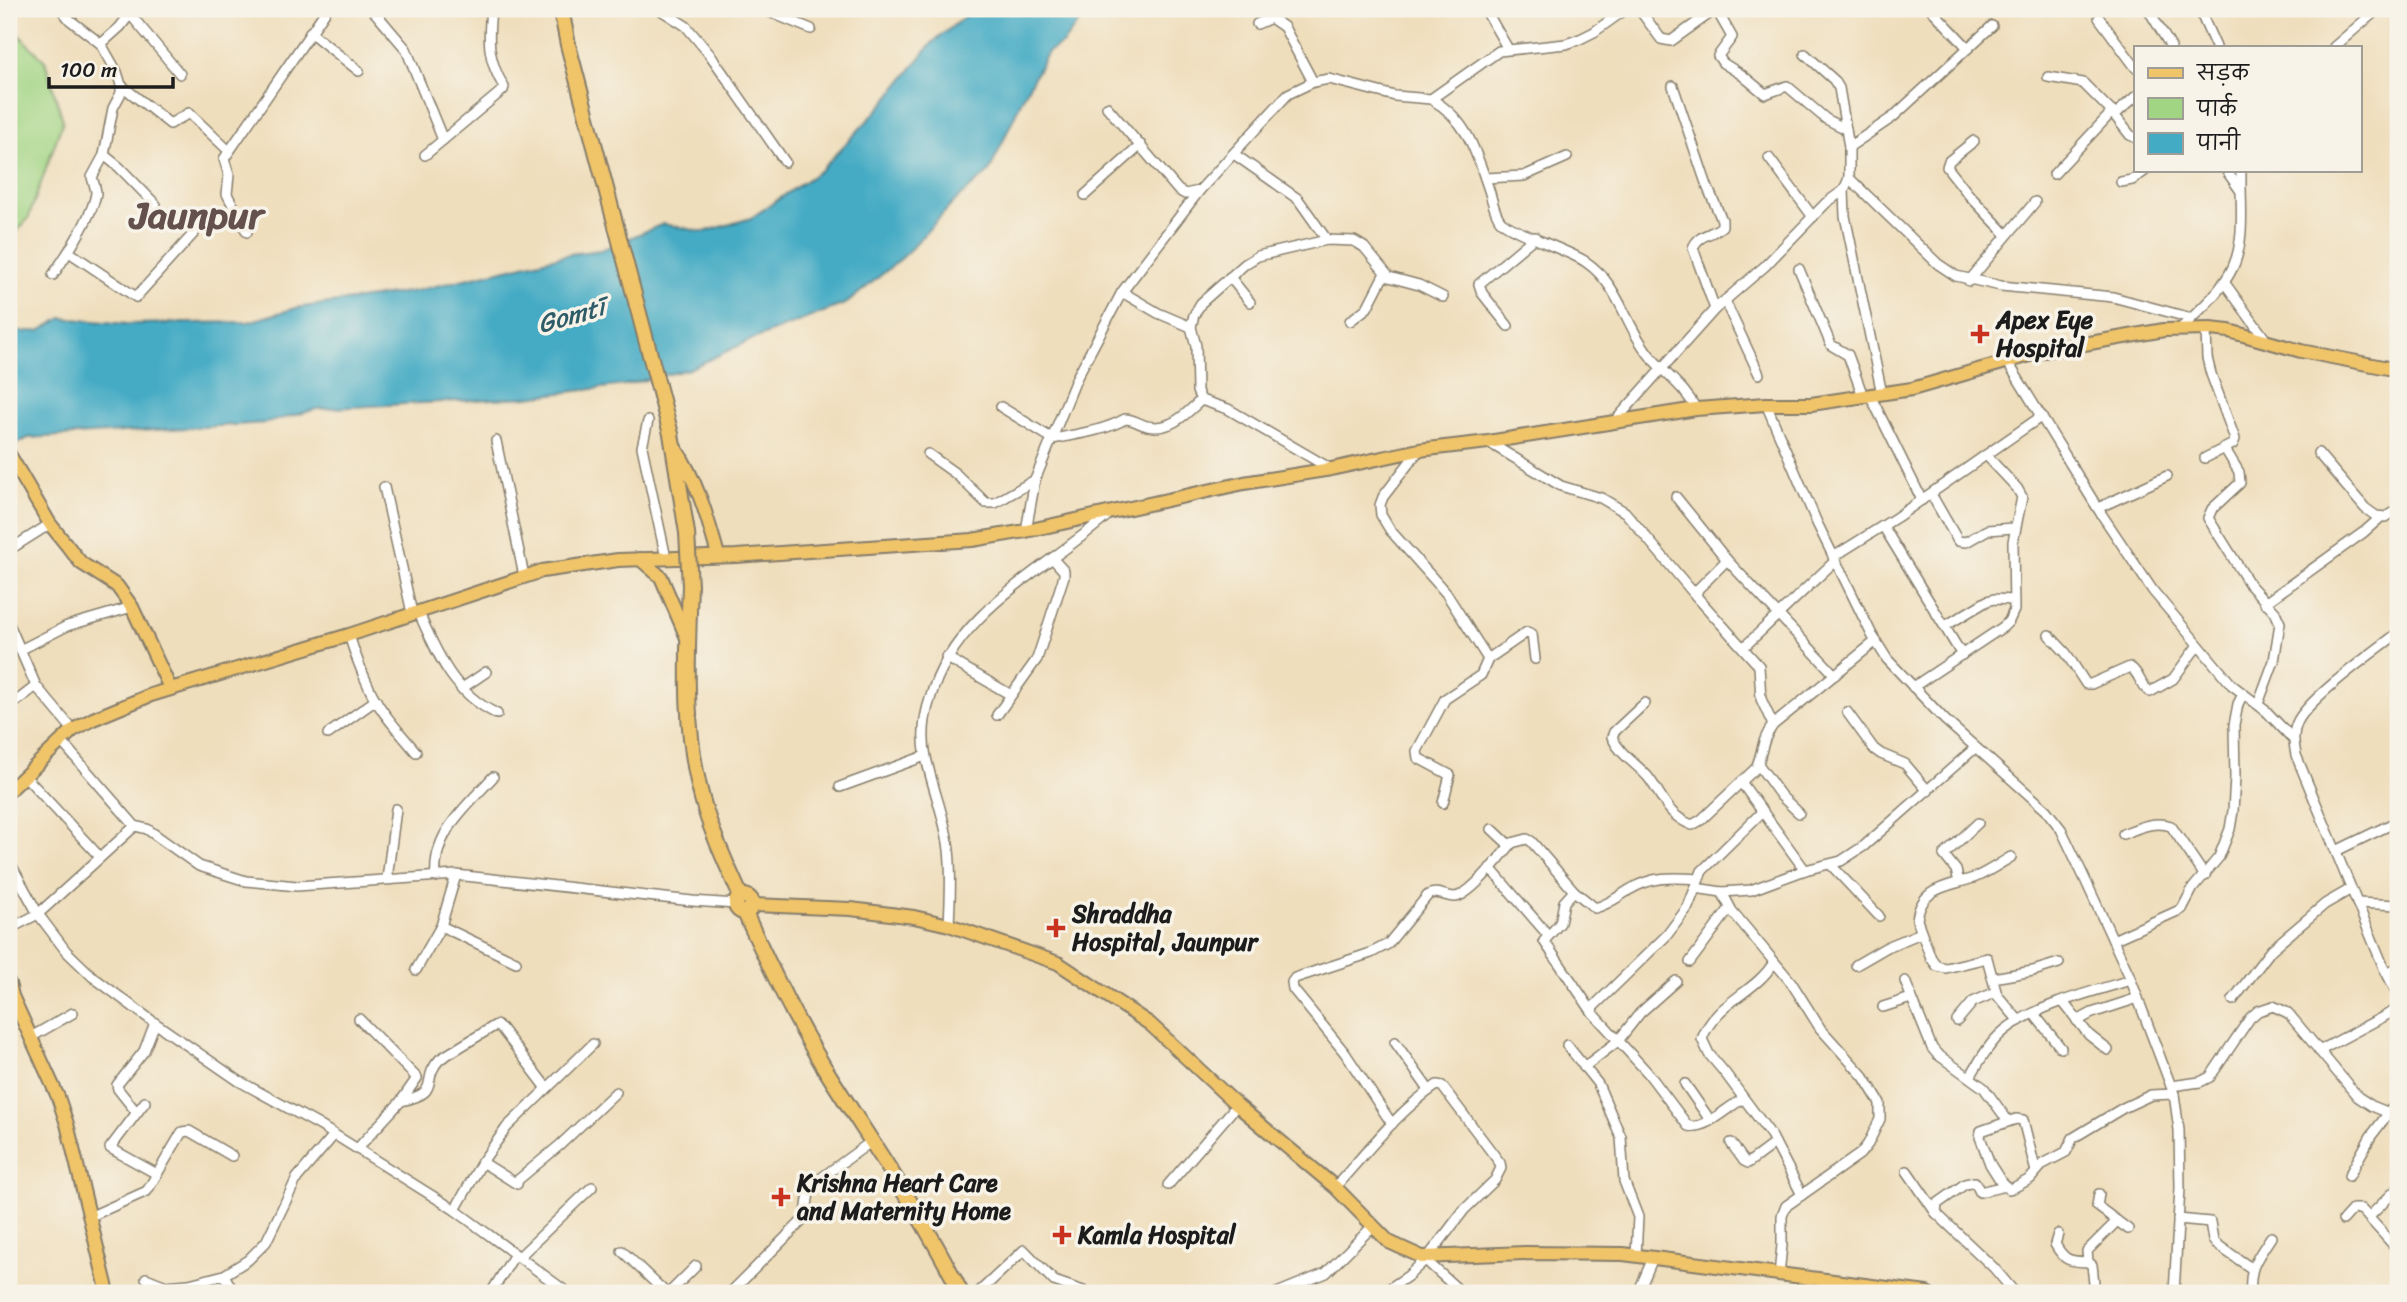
<svg xmlns="http://www.w3.org/2000/svg" width="2407" height="1302" viewBox="0 0 2407 1302" font-family="Sriracha,'Playpen Sans Deva',sans-serif">
<rect width="100%" height="100%" fill="#f7f3e8"/>
<filter id="ink" filterUnits="userSpaceOnUse"><feTurbulence type="fractalNoise" baseFrequency=".0143" numOctaves="2"/><feDisplacementMap in="SourceGraphic" scale="14" xChannelSelector="R" yChannelSelector="G"/><feConvolveMatrix kernelMatrix="1 2 1 2 8 2 1 2 1" color-interpolation-filters="sRGB"/></filter>
<filter id="wash" filterUnits="userSpaceOnUse"><feTurbulence type="fractalNoise" baseFrequency=".00686" numOctaves="4" result="noise"/><feDisplacementMap in="SourceGraphic" scale="28" xChannelSelector="R" yChannelSelector="G"/><feGaussianBlur stdDeviation="1.57" result="paint"/><feColorMatrix in="noise" values="0 0 0 0 0 0 0 0 0 0 0 0 0 0 0 0 0 1.4 0 .05"/><feComposite in="paint" operator="in"/></filter>
<g filter="url(#wash)">
<rect width="100%" height="100%" fill="#efdebc"/>
<path fill="#a1d483" stroke="#5e7850" stroke-width="2" d="M9,29L18,34L45,61L63,121L28,219L9,240Z"/>
<path fill="#44abc4" stroke="#306470" stroke-width="2" d="M974,9H1089L1063,43L1048,52L1024,95L989,172L954,202L903,257L847,303L751,340L689,369L625,385L528,397L317,409L266,423L28,438L9,448V332L39,331L62,318L127,324L248,322L296,308L415,291L570,254L601,250L663,224L704,232L751,218L821,170L885,102L932,43Z"/>
</g>
<g filter="url(#ink)">
<g fill="none" stroke-linecap="round" stroke-linejoin="round">
<defs>
<g id="minor">
<path d="M372,9L406,49L443,140"/>
<path d="M659,9L686,26L711,56L785,162"/>
<path d="M762,9L811,29"/>
<path d="M1485,9L1508,49"/>
<path d="M1639,9L1661,39L1671,41L1716,9"/>
<path d="M1716,9L1732,37L1718,56L1723,63L1742,75L1765,94L1787,86L1826,119L1846,129"/>
<path d="M1931,9L1968,48"/>
<path d="M2148,9L2171,47"/>
<path d="M2199,9L2216,47"/>
<path d="M130,14L180,74"/>
<path d="M2099,18L2136,68"/>
<path d="M1257,24L1271,18L1284,27L1313,82"/>
<path d="M310,32L359,71"/>
<path d="M101,44L120,27L134,9"/>
<path d="M2334,47L2378,9"/>
<path d="M1805,54L1834,80L1839,88L1849,147V178L1844,190L1845,216L1882,394"/>
<path d="M2048,77L2083,83L2112,112H2118L2136,96"/>
<path d="M121,85L170,124L189,113L229,151"/>
<path d="M1673,86L1707,186L1722,220V226C1713,235 1698,234 1693,248L1715,309"/>
<path d="M1431,99C1467,119 1476,152 1489,190C1492,199 1494,212 1500,220C1508,231 1569,250 1586,262C1620,285 1625,327 1651,357C1667,376 1685,387 1696,409"/>
<path d="M1107,107L1178,190L1185,194L1199,191"/>
<path d="M1974,141L1949,161L1947,167L1969,195L2007,235"/>
<path d="M1849,147L1893,117L1992,26"/>
<path d="M1234,154L1298,199L1327,240"/>
<path d="M104,155L119,167L156,205"/>
<path d="M425,155L503,90L504,87C487,59 488,40 491,9"/>
<path d="M1769,158L1813,217"/>
<path d="M2226,170L2240,190"/>
<path d="M2054,174L2112,112L2130,135L2136,138"/>
<path d="M1485,178L1524,176L1567,157"/>
<path d="M1849,178L1938,264L1956,276L2001,286L2113,297L2191,318"/>
<path d="M2121,182L2132,180L2146,170"/>
<path d="M1085,195L1141,145"/>
<path d="M247,232L227,194L229,175L224,159L327,9"/>
<path d="M69,252L136,297L195,232"/>
<path d="M1799,269L1831,345L1848,355L1863,396"/>
<path d="M53,275C66,256 93,216 96,193C96,188 93,182 92,177L104,155L113,108L121,93V85L117,72L101,44L70,20L61,9"/>
<path d="M1230,277L1250,302"/>
<path d="M1969,281L2035,202"/>
<path d="M2224,282L2268,343"/>
<path d="M1122,292L1158,313L1191,327"/>
<path d="M1725,301L1759,374"/>
<path d="M1350,321L1367,308L1385,273"/>
<path d="M1508,326L1482,293L1479,284L1535,237"/>
<path d="M2180,329C2199,311 2222,291 2233,267C2246,239 2240,200 2241,170"/>
<path d="M2007,361L2100,512L2153,591L2232,685L2266,711L2293,739"/>
<path d="M1870,395L1922,500"/>
<path d="M1766,404L1817,523L1872,635L1887,659L1945,720L2046,810L2061,829L2083,875L2129,975L2174,1094L2179,1130L2180,1188L2174,1293"/>
<path d="M1001,407L1053,439C1077,434 1104,431 1125,419C1133,419 1139,424 1147,426C1170,431 1185,415 1201,400"/>
<path d="M648,421L642,447L666,558"/>
<path d="M1615,421L1715,309L1765,266L1826,203L1844,190"/>
<path d="M496,441L524,576"/>
<path d="M1488,442L1561,486L1601,498L1625,512L1696,596"/>
<path d="M2225,449L2239,472L2240,483L2212,509L2208,518L2250,585L2275,612L2280,623L2274,661L2258,704"/>
<path d="M1419,450L1383,497L1380,505L1381,515L1390,530L1446,593L1488,659L1481,675L1445,699L1417,751L1418,758L1450,775L1443,803"/>
<path d="M2318,453L2365,508L2376,516L2386,517L2398,509"/>
<path d="M928,454L956,474L986,503H995L1035,480"/>
<path d="M2205,458L2233,444L2235,439L2211,374L2207,358L2206,329"/>
<path d="M1331,469L1228,409L1201,400L1197,391L1196,346L1191,327L1194,315L1201,303L1245,264L1258,256L1327,240L1354,241L1364,247L1389,277L1419,285L1443,297"/>
<path d="M384,487L412,613"/>
<path d="M1931,494L1958,541L1966,542L1987,530L2014,528"/>
<path d="M1676,497L1727,560L1835,675"/>
<path d="M2098,508L2167,476"/>
<path d="M1883,526L1962,655"/>
<path d="M1026,531L1035,480L1077,377L1122,292L1199,191L1288,94L1313,82L1329,79L1395,96L1431,99L1499,51L1566,44L1580,39L1594,32L1626,9"/>
<path d="M9,550L50,524"/>
<path d="M1833,557L1897,517L2042,416"/>
<path d="M1727,560L1698,589L1696,596L1759,666L1761,699L1773,725"/>
<path d="M2265,603L2364,532L2381,517"/>
<path d="M418,611C438,655 452,692 497,714"/>
<path d="M9,624L36,686L73,730"/>
<path d="M1945,626L1987,601L1994,599L2013,600"/>
<path d="M2398,633C2375,651 2307,699 2297,723C2292,734 2294,744 2296,755L2384,968L2398,995"/>
<path d="M349,635C354,651 360,668 367,683C378,710 398,730 416,752"/>
<path d="M2049,635L2066,653L2086,684H2091L2130,667C2140,673 2140,687 2150,692L2173,679L2198,645"/>
<path d="M1744,647L1835,561"/>
<path d="M20,650L67,626L132,607"/>
<path d="M946,657L1011,695"/>
<path d="M1488,659L1527,632L1532,634L1535,659"/>
<path d="M1913,687L2003,627L2009,621L2014,610L2013,542L2022,497L2017,488L1986,455"/>
<path d="M461,689L486,672"/>
<path d="M1645,703L1614,732L1612,737C1620,755 1636,763 1648,777C1663,796 1666,815 1692,825L1701,820L1756,768C1764,750 1760,743 1773,725L1876,641"/>
<path d="M9,707L36,686"/>
<path d="M1847,712L1874,749L1881,754L1905,764L1928,791"/>
<path d="M997,715L1037,659L1064,576V571L1052,558"/>
<path d="M328,734L376,700"/>
<path d="M61,741L135,826"/>
<path d="M1758,764L1781,796L1799,813"/>
<path d="M24,775L99,856"/>
<path d="M1741,782L1805,870"/>
<path d="M840,787L925,756"/>
<path d="M1492,829L1508,844L1527,839L1531,841L1574,891L1595,908C1608,905 1618,897 1629,890C1652,876 1672,877 1698,879"/>
<path d="M2123,834C2138,828 2155,820 2171,826L2205,876"/>
<path d="M2336,851L2398,821"/>
<path d="M2011,857C1999,864 1988,872 1976,877C1950,887 1921,885 1917,920L1931,958L1937,966L1946,968L1987,958L1997,995L2019,1021"/>
<path d="M9,861L38,914L66,951L93,977L155,1023L239,1081L319,1125L455,1210L568,1293"/>
<path d="M1831,865L1879,916"/>
<path d="M1490,868L1548,935"/>
<path d="M436,877C432,833 466,807 493,777"/>
<path d="M387,879L396,809"/>
<path d="M1959,882L1956,870L1944,855L1978,823"/>
<path d="M1695,888L1722,892L1751,890L1805,870L1841,861L1864,846L1975,748"/>
<path d="M1574,891L1564,902L1560,923L1544,941L1593,1013L1648,1073L1688,1126C1706,1130 1727,1107 1743,1099"/>
<path d="M1722,892L1732,911L1791,982L1820,1028L1864,1077L1880,1103V1119L1868,1144L1860,1154L1786,1206L1782,1216V1245L1779,1275"/>
<path d="M2357,903L2398,905"/>
<path d="M949,925C950,900 952,875 949,850C946,819 932,788 926,757C922,738 924,717 930,699C955,611 1044,571 1108,515"/>
<path d="M441,926L516,962"/>
<path d="M9,929L38,914L135,826L147,829L199,866L246,881L297,886L456,875L692,901L736,904"/>
<path d="M2113,940L2182,909L2193,888L2219,857L2230,829L2233,811L2235,777L2234,725L2238,704L2243,694"/>
<path d="M1690,962L1730,908"/>
<path d="M1774,962C1756,993 1715,1002 1702,1039L1709,1054L1725,1073L1771,1135L1802,1195"/>
<path d="M1856,965L1887,947L1921,933"/>
<path d="M416,970L441,926L456,875"/>
<path d="M2387,973L2398,967"/>
<path d="M1993,978L2033,971L2059,963"/>
<path d="M1905,981L1932,1048L1937,1054L1984,1088L2008,1121"/>
<path d="M2233,1000L2271,950L2325,904L2351,889"/>
<path d="M2063,1002L2089,1035L2108,1050"/>
<path d="M1883,1007L1911,998"/>
<path d="M1591,1009L1667,935L1688,907L1702,871L1763,811"/>
<path d="M2034,1014L2061,1048"/>
<path d="M1957,1021L1973,1002L1996,992"/>
<path d="M2077,1021L2092,1013L2138,998"/>
<path d="M31,1037L73,1013"/>
<path d="M1395,1042L1429,1090"/>
<path d="M1567,1045L1598,1084L1621,1137L1624,1181L1638,1217L1636,1255"/>
<path d="M2319,1051L2398,1009"/>
<path d="M1584,1067L1618,1041L1640,1013L1676,981"/>
<path d="M1970,1077C1980,1060 1990,1042 2005,1030C2035,1006 2094,991 2131,980"/>
<path d="M1685,1084L1710,1120"/>
<path d="M2171,1086L2200,1082L2210,1077L2250,1018L2258,1011L2273,1006L2288,1013L2358,1097L2372,1106L2389,1113"/>
<path d="M401,1101C444,1092 419,1081 440,1059L496,1025L501,1028L546,1087"/>
<path d="M145,1102L110,1148L157,1174"/>
<path d="M137,1113L118,1089L117,1085L144,1051L155,1023"/>
<path d="M1392,1124L1345,1053L1293,989L1292,982L1295,978L1371,953L1388,944L1428,895C1438,890 1445,897 1455,897C1471,895 1501,856 1512,843"/>
<path d="M1731,1143L1744,1161L1748,1163L1775,1143"/>
<path d="M357,1149L401,1101L417,1078L359,1019"/>
<path d="M482,1162L517,1184L518,1180L560,1145L616,1092"/>
<path d="M1907,1171L1936,1213L1994,1268L2015,1293"/>
<path d="M2036,1172L2023,1120L2016,1119L1981,1131L1980,1137L1990,1164L2002,1183L2009,1189L2013,1188L2030,1179L2043,1164L2066,1152L2073,1138L2123,1108L2151,1095L2174,1094"/>
<path d="M2349,1176L2371,1136L2398,1101"/>
<path d="M1168,1185L1237,1105"/>
<path d="M1335,1187C1367,1152 1398,1111 1437,1085L1442,1086L1500,1163L1501,1168L1495,1180L1464,1210L1428,1257"/>
<path d="M2099,1194L2097,1206L2128,1229"/>
<path d="M455,1210L482,1162L507,1127L593,1044"/>
<path d="M1936,1213L1937,1204L1965,1184L1975,1182L1980,1192L2005,1186"/>
<path d="M2370,1216L2398,1188"/>
<path d="M89,1217L147,1191L182,1132L189,1131L232,1156"/>
<path d="M2178,1219L2210,1222L2213,1240L2216,1244L2251,1268"/>
<path d="M2343,1220L2353,1209H2361L2398,1250"/>
<path d="M2058,1234L2055,1244C2065,1262 2070,1261 2088,1262L2092,1265L2095,1293"/>
<path d="M622,1251L666,1293"/>
<path d="M519,1257L592,1187"/>
<path d="M1422,1257L1462,1293"/>
<path d="M2088,1262L2087,1251L2117,1221"/>
<path d="M224,1275L234,1293"/>
<path d="M146,1278L166,1286L189,1284L224,1275L248,1260L266,1242L297,1178L334,1135"/>
<path d="M491,1293L515,1254"/>
<path d="M669,1293L696,1266"/>
<path d="M730,1293L804,1219C809,1208 806,1193 813,1184L872,1141"/>
<path d="M978,1293L1024,1250L1054,1281L1089,1293"/>
<path d="M1277,1293L1326,1273L1373,1226"/>
<path d="M1383,1293L1408,1276L1425,1260"/>
<path d="M1638,1293L1653,1258"/>
<path d="M1822,1293L1829,1281"/>
<path d="M2251,1293C2249,1266 2257,1259 2271,1237"/>
</g>
<g id="major">
<path d="M674,446C697,480 707,516 718,555"/>
<path d="M9,454L50,524L81,563L117,586L132,607L170,688"/>
<path d="M640,559L661,577L687,638"/>
<path d="M9,791L73,730L93,719L151,695L349,635L542,571L618,560L736,556L972,540L1026,531L1244,483L1331,469L1419,450L1488,442L1696,409L1766,404H1811L1912,389L2044,351L2164,330L2210,329L2229,331L2301,351L2398,370"/>
<path d="M753,905L851,909L914,917L949,925L1058,963L1150,1024L1237,1105L1335,1187L1389,1242L1422,1257L1525,1253L1623,1254L1927,1293"/>
<path d="M9,983L12,996L58,1097L67,1124L108,1293"/>
</g>
<g id="highway">
<path d="M561,9L568,45L671,434L687,533"/>
<path d="M690,586C687,661 683,740 706,812C715,841 729,869 741,897"/>
<circle cx="744" cy="904" r="8"/>
<path d="M745,913C772,971 799,1029 834,1083C878,1152 925,1220 961,1293"/>
</g>
</defs>
<use href="#minor" stroke="#867d6c" stroke-width="12"/>
<use href="#major" stroke="#867d6c" stroke-width="16"/>
<use href="#highway" stroke="#867d6c" stroke-width="18"/>
<use href="#minor" stroke="#fff" stroke-width="9"/>
<use href="#major" stroke="#f0c469" stroke-width="12"/>
<use href="#highway" stroke="#f0c469" stroke-width="14"/>
<defs>
<path id="highway-bridge" d="M687,533L690,586"/>
</defs>
<use href="#highway-bridge" stroke="#867d6c" stroke-width="18" stroke-linecap="butt"/>
<use href="#highway-bridge" stroke="#f0c469" stroke-width="14"/>
</g>
</g>
<g fill="#c8321e" stroke="#f7f3e8" stroke-width="2.5">
<path d="M1976.5 323.5h7v7h7v7h-7v7h-7v-7h-7v-7h7z"/>
<path d="M1052.5 917.5h7v7h7v7h-7v7h-7v-7h-7v-7h7z"/>
<path d="M777.5 1186.5h7v7h7v7h-7v7h-7v-7h-7v-7h7z"/>
<path d="M1058.5 1224.5h7v7h7v7h-7v7h-7v-7h-7v-7h7z"/>
</g>
<g text-anchor="middle" dominant-baseline="central" stroke-width="7" stroke-linejoin="round" paint-order="stroke">
<g font-size="24" font-weight="bold" fill="#1c1c1c" stroke="#f7f3e8" text-anchor="start">
<text x="1996" y="320">Apex Eye<tspan x="1996" dy="28">Hospital</tspan></text>
<text x="1072" y="914">Shraddha<tspan x="1072" dy="28">Hospital, Jaunpur</tspan></text>
<text x="797" y="1183">Krishna Heart Care<tspan x="797" dy="28">and Maternity Home</tspan></text>
<text x="1078" y="1235">Kamla Hospital</text>
</g>
<g font-size="26" font-style="italic" fill="#2e5c68" stroke="#f7f3e8">
<text transform="translate(571 315) rotate(-16)">Gomtī</text>
</g>
<g font-size="38" font-weight="bold" fill="#64514d" stroke="#f7f3e8">
<text x="197" y="215">Jaunpur</text>
</g>
</g>
<rect width="2407" height="1302" fill="none" stroke="#f7f3e8" stroke-width="35"/>
<rect x="2134" y="46" width="228" height="126" fill="#f7f3e8" stroke="#9f9d96" stroke-width="2"/>
<rect x="2148" y="68" width="35" height="10" fill="#f0c469" stroke="#9f9d96" stroke-width="2"/>
<text x="2197" y="80" font-size="21" fill="#1c1c1c">सड़क</text>
<rect x="2148" y="98" width="35" height="21" fill="#a1d483" stroke="#9f9d96" stroke-width="2"/>
<text x="2197" y="116" font-size="21" fill="#1c1c1c">पार्क</text>
<rect x="2148" y="133" width="35" height="21" fill="#44abc4" stroke="#9f9d96" stroke-width="2"/>
<text x="2197" y="150" font-size="21" fill="#1c1c1c">पानी</text>
<path d="M49 77v10h124v-10" fill="none" stroke="#1c1c1c" stroke-width="3.5"/>
<text x="60" y="77" font-size="21" fill="#1c1c1c" stroke="#f7f3e8" stroke-width="5" paint-order="stroke">100 m</text>
</svg>
